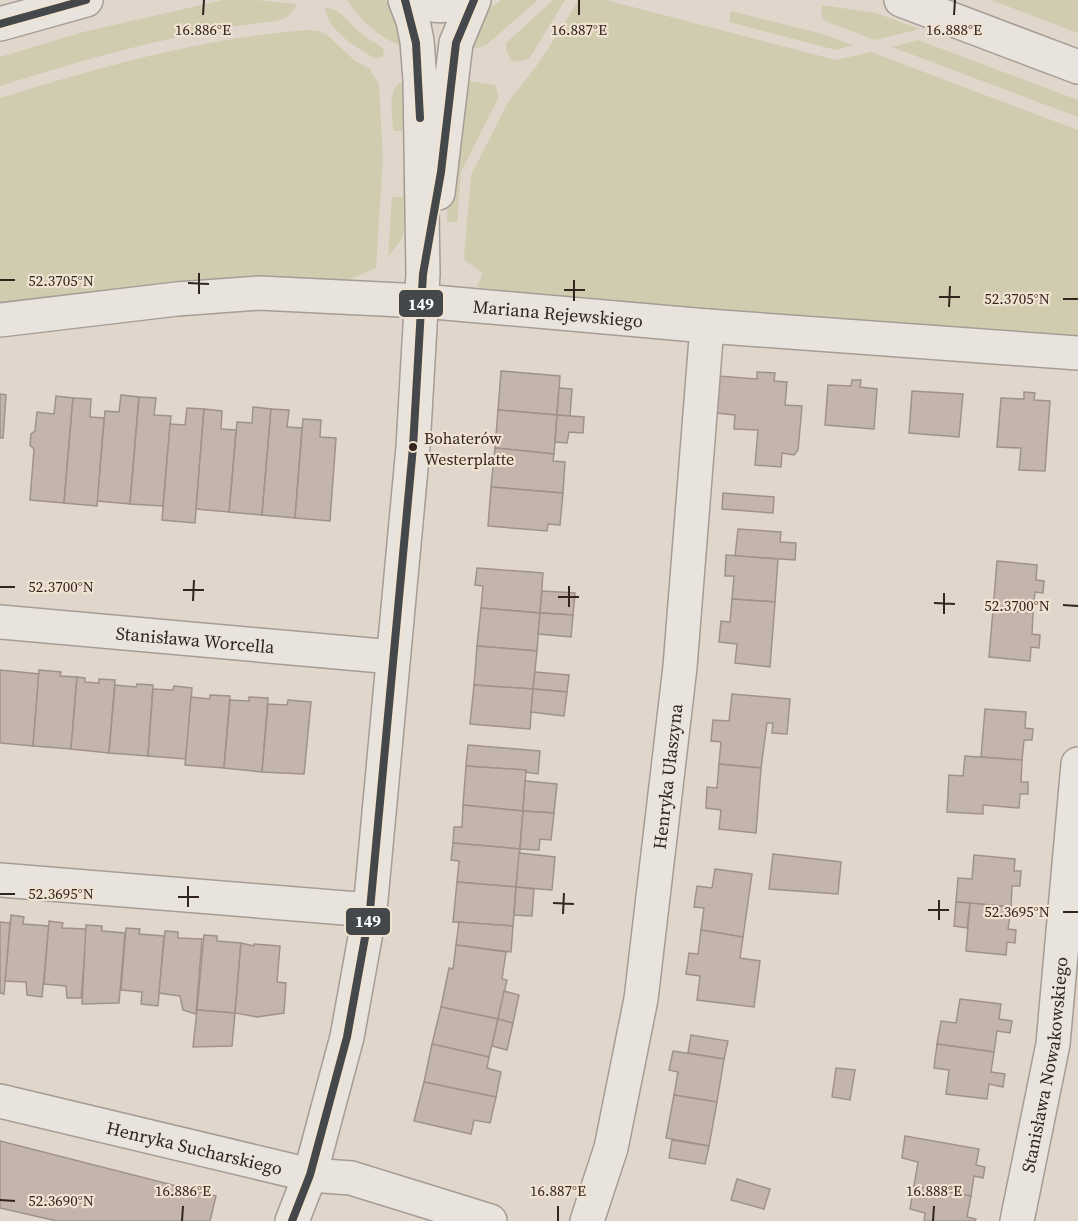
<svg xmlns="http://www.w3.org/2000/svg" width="1078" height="1221" viewBox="0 0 1078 1221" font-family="'Source Serif 4',serif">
<rect width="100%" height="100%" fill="#e0d6cb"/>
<g fill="#d1ccb0">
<path d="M223,0H256L297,4C292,14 287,18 277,21C182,31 90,58 0,86V57L83,32Z"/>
<path d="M347,0H385L392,8L406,47C384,42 358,19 347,0Z"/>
<path d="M501,0H538L485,46L466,50L484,13Z"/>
<path d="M553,0H565L529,59L517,62L511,60L506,50V43Z"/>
<path d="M579,0H606L836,60L871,52L1078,130V338L542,296L477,287L483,273L465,261L464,256L471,175L508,102L538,64Z"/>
<path d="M991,0H1078V33Z"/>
<path d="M821,5L876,13L920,29L875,40L827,22L822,18Z"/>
<path d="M325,7C341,10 345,18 356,29C364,36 374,42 383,48L384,56L376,59C357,48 327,31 325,7Z"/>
<path d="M731,11L823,34L853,45L836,50L729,22Z"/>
<path d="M307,30L318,31L327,35L354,60L370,69L379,84L383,160L376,268L354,278L339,281L0,307V98C100,67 202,38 307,30Z"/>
<path d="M918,40L1078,100V117L892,47Z"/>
<path d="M407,80V215L402,239L388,257L392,197H403L404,131H393C393,114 385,85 407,80Z"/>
<path d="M462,80L495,85L499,97L461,172L457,222H447C448,174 455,127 462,80Z"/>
</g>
<g fill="#c3b4ac" stroke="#a0928b" stroke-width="1.5">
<path d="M501,371L560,376L557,415L498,410Z"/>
<path d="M757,372L775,373L774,381L787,382L785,405L802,406L798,450L794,455L782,453L781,467L755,465L758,430L734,429L735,415L716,413L719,376L757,379Z"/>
<path d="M852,380H861L860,387L877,389L874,429L825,425L828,385L851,386Z"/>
<path d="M559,388L572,389L570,416L557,415Z"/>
<path d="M912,391L963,394L959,437L909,433Z"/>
<path d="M1024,392L1035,393L1034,400L1050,401L1045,471L1019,470L1021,448L997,447L1001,398L1024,399Z"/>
<path d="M0,394L6,395L3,438H0Z"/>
<path d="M121,395L139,397L130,504L97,501L105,411L119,412Z"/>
<path d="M56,396L73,398L64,503L30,500L34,449L30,445L31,434L35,431L37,412L54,414Z"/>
<path d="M139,397L156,398L154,415L171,416L163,506L130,504Z"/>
<path d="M73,398L91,399L90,417L104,418L97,506L64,503Z"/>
<path d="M253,407L271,409L262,515L229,512L237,422L252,423Z"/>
<path d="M187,408L204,409L195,523L162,520L170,424L185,425Z"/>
<path d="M204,409L222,411L221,429L236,430L229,512L196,509Z"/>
<path d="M271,409L289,410L287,427L302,428L295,518L262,515Z"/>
<path d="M498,410L557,415L554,454L495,448Z"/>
<path d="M557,415L584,417L583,433L569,432L567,443L555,442Z"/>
<path d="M303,419L321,420L320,437L336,438L330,521L295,518Z"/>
<path d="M495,448L554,454L553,461L565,462L563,493L491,487Z"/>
<path d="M491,487L563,493L560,525L548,524L547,531L488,526Z"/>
<path d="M723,493L774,497L773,513L722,509Z"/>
<path d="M738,529L781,532L780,542L796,543L795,560L735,556Z"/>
<path d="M726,555L778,559L775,602L732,599L734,576H725Z"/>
<path d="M997,561L1037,565L1036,580L1044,581L1043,593L1035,592L1033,613L993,610Z"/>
<path d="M477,568L543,573L540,613L481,608L483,586L475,585Z"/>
<path d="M542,591L575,593L573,615L540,613Z"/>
<path d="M732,599L775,602L770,667L735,663L737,644L719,642L721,621L730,622Z"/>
<path d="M481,608L540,613L537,651L477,646Z"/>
<path d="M993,610L1033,613L1032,634L1040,635L1039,648L1031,647L1030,661L989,657Z"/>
<path d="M540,613L573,615L571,637L538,634Z"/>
<path d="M477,646L537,651L533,689L474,685Z"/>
<path d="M0,670L39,674L33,746L0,743Z"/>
<path d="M39,670L61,672L60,676L77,677L71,749L33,746Z"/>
<path d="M535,672L569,675L567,692L533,689Z"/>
<path d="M77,677L85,678V682L99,683V679L115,680L109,753L71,749Z"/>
<path d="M137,684L153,685L148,756L109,753L115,685L136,687Z"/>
<path d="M474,685L533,689L530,729L470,724Z"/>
<path d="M174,686L192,688L186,759L148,756L153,689L173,690Z"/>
<path d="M533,689L567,692L564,716L531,712Z"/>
<path d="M732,694L790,699L787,734L772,733L773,723H767L761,768L719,764L721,742L711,741L713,720L729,721Z"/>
<path d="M210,695L230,696L224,768L185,765L191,697L210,699Z"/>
<path d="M249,697L268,698L262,772L224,768L230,700L249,701Z"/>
<path d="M288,700L311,702L304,774L262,772L268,704L287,705Z"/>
<path d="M985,709L1026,712L1025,728L1033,729L1032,740H1024L1022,760L981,757Z"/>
<path d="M468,745L540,751L538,774L526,772V770L466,766Z"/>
<path d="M965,756L1022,760L1021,782H1028V794H1020L1019,808L983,805V814L947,812L949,775L963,776Z"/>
<path d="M719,764L761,768L756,833L719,829L721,810L706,808L707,787L717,788Z"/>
<path d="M466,766L526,770L523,811L463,805Z"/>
<path d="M525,781L557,784L554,813L523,811Z"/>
<path d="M463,805L523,811L520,849L453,843L454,827H462Z"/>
<path d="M523,811L554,813L551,840L540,839L539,850L520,849Z"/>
<path d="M453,843L520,849L516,887L457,882L459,861L451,860Z"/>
<path d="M519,853L555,857L552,890L516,887Z"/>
<path d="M773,854L841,862L838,894L769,889Z"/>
<path d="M974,855L1015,859L1014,871H1021L1020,886H1012L1011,907L956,902L958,878L972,879Z"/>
<path d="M715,869L752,874L743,937L701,930L704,908L694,907L697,886L712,888Z"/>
<path d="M457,882L516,887L513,926L453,922Z"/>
<path d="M516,887L534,889L532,916L514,915Z"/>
<path d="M956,902L970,903L967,928L954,926Z"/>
<path d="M970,903L1011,907L1008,929L1016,930L1015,943L1007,942L1006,955L966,951Z"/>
<path d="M11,915L24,917L23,924L49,926L42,997L27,995L26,982L5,981Z"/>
<path d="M49,921L63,923L62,928L87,929L81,998H67L66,986L44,984Z"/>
<path d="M0,922L10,923L4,994L0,993Z"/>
<path d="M459,922L513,926L511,952L456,945Z"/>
<path d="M86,925L102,926V931L125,933L119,1003L82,1004Z"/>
<path d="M126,928L140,929L139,934L164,936L158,1006L141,1004L142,992L121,990Z"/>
<path d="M701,930L743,937L740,958L760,961L754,1007L697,1000L700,976L686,974L689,953L698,954Z"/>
<path d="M165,931L178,932V938L202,939L196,1014L183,1010L180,996L159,993Z"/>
<path d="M204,935L217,936V941L241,943L235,1013L197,1010Z"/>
<path d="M241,943L254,946V944L280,946L277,982L286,983L284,1013L257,1017L235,1013Z"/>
<path d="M456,945L506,952L502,979L507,980L498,1019L441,1007L449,968L453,969Z"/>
<path d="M504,991L519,995L513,1023L498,1019Z"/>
<path d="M960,999L1001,1004L999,1019L1012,1021L1010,1033L997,1031L994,1052L937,1044L941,1021L956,1023Z"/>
<path d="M441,1007L498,1019L489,1057L432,1044Z"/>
<path d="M197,1010L235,1013L232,1046L193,1047Z"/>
<path d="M498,1019L513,1023L507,1050L492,1046Z"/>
<path d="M691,1035L728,1041L724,1059L688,1053Z"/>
<path d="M432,1044L489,1057L487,1068L501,1072L496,1097L424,1082Z"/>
<path d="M937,1044L994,1052L991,1072L1005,1074L1003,1087L989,1084L987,1099L946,1094L949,1070L934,1068Z"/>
<path d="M673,1051L724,1059L717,1102L674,1095L678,1072L669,1070Z"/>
<path d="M836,1068L855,1070L850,1100L832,1097Z"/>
<path d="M424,1082L496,1097L490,1123L474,1120L471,1134L414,1121Z"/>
<path d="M674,1095L717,1102L709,1146L666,1138Z"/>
<path d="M905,1136L979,1149L976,1165L985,1167L983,1178L974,1176L971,1196L914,1186L918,1162L902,1158Z"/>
<path d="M672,1140L709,1146L705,1164L669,1158Z"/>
<path d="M0,1141L216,1196L210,1221H57L0,1208Z"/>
<path d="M737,1179L770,1189L764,1209L731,1200Z"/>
<path d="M914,1186L971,1196L967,1217L976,1219L975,1221H924L925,1213L910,1209Z"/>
</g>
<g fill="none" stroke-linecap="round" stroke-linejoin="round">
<defs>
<g id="street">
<path d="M416,0C433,8 452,7 469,0"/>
<path d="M901,0L1078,67"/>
<path d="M0,24L86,0"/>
<path d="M438,193L456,43L474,0"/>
<path id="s1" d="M0,320L177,299L259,293L422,301L707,326L1078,353"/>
<path id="s2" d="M0,622L393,657"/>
<path d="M0,880L370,910"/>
<path id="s3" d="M0,1101L310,1175L351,1178L490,1221"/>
<path d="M292,1221L310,1175L347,1037L370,910L413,447L423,274L420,80L417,41L413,21L405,0"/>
<path id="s4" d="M587,1221L611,1148L641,999L680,667L707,326"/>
<path id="s5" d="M1017,1221L1053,1044L1078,764"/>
</g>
</defs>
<use href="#street" stroke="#a59c95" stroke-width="36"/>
<use href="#street" stroke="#e8e3dc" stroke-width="33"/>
<defs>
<g id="bus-1">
<path d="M405,0L416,43L420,118"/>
<path d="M0,24L86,0"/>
<path d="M292,1221L310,1175L347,1037L370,910L413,447L423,274L441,172L456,43L474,0"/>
</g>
</defs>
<use href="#bus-1" stroke="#f1e3d2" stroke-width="12"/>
<use href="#bus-1" stroke="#45484a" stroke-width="8"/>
</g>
<path fill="none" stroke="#32251e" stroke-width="2" d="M203,15L204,0M579,15V0M954,15L955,0M0,280H15M188,283L209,284M564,290H585M199,294V273M939,297H960M1063,299H1078M574,301V280M949,307L950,286M0,587H15M183,590H204M558,597H579M193,601L194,580M934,603L955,604M1063,605L1078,606M569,607V586M944,614V593M0,894H15M178,897H199M553,903L574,904M188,907V886M928,910H949M1063,912H1078M563,914L564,893M939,920V900M0,1200L15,1201M182,1221L183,1206M558,1221V1206M933,1221L934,1206"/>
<circle fill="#32251e" stroke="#f1e3d2" stroke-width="2" cx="413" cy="447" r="5"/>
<g text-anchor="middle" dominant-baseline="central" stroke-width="4.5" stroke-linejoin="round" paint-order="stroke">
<g font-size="16" fill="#32251e" stroke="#f1e3d2" text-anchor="start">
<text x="424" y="438">Bohaterów<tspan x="424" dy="21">Westerplatte</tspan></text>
</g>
<g font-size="18" fill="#32251e" stroke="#f1e3d2">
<text stroke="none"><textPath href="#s1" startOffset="560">Mariana Rejewskiego</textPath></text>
<text stroke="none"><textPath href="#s2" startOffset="196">Stanisława Worcella</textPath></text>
<text stroke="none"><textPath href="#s4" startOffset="453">Henryka Ułaszyna</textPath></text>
<text stroke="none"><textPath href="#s5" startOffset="159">Stanisława Nowakowskiego</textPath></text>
<text stroke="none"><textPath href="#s3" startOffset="200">Henryka Sucharskiego</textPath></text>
</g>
</g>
<g font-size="15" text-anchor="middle" fill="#32251e" stroke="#f1e3d2" stroke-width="4.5" stroke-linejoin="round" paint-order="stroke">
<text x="203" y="35">16.886°E</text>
<text x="579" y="35">16.887°E</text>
<text x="954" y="35">16.888°E</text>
<text x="61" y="286">52.3705°N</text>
<text x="1017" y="304">52.3705°N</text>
<text x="61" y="592">52.3700°N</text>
<text x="1017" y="611">52.3700°N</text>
<text x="61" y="899">52.3695°N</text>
<text x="1017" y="917">52.3695°N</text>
<text x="183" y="1196">16.886°E</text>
<text x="558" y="1196">16.887°E</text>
<text x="934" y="1196">16.888°E</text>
<text x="61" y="1206">52.3690°N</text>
</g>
<g stroke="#f1e3d2" stroke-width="2">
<rect x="398" y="289" width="46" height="29" rx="6" fill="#45484a"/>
<rect x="345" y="907" width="46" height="29" rx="6" fill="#45484a"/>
</g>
<g font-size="16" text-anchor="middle" font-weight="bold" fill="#fff">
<text x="421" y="310">149</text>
<text x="368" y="927">149</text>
</g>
</svg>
